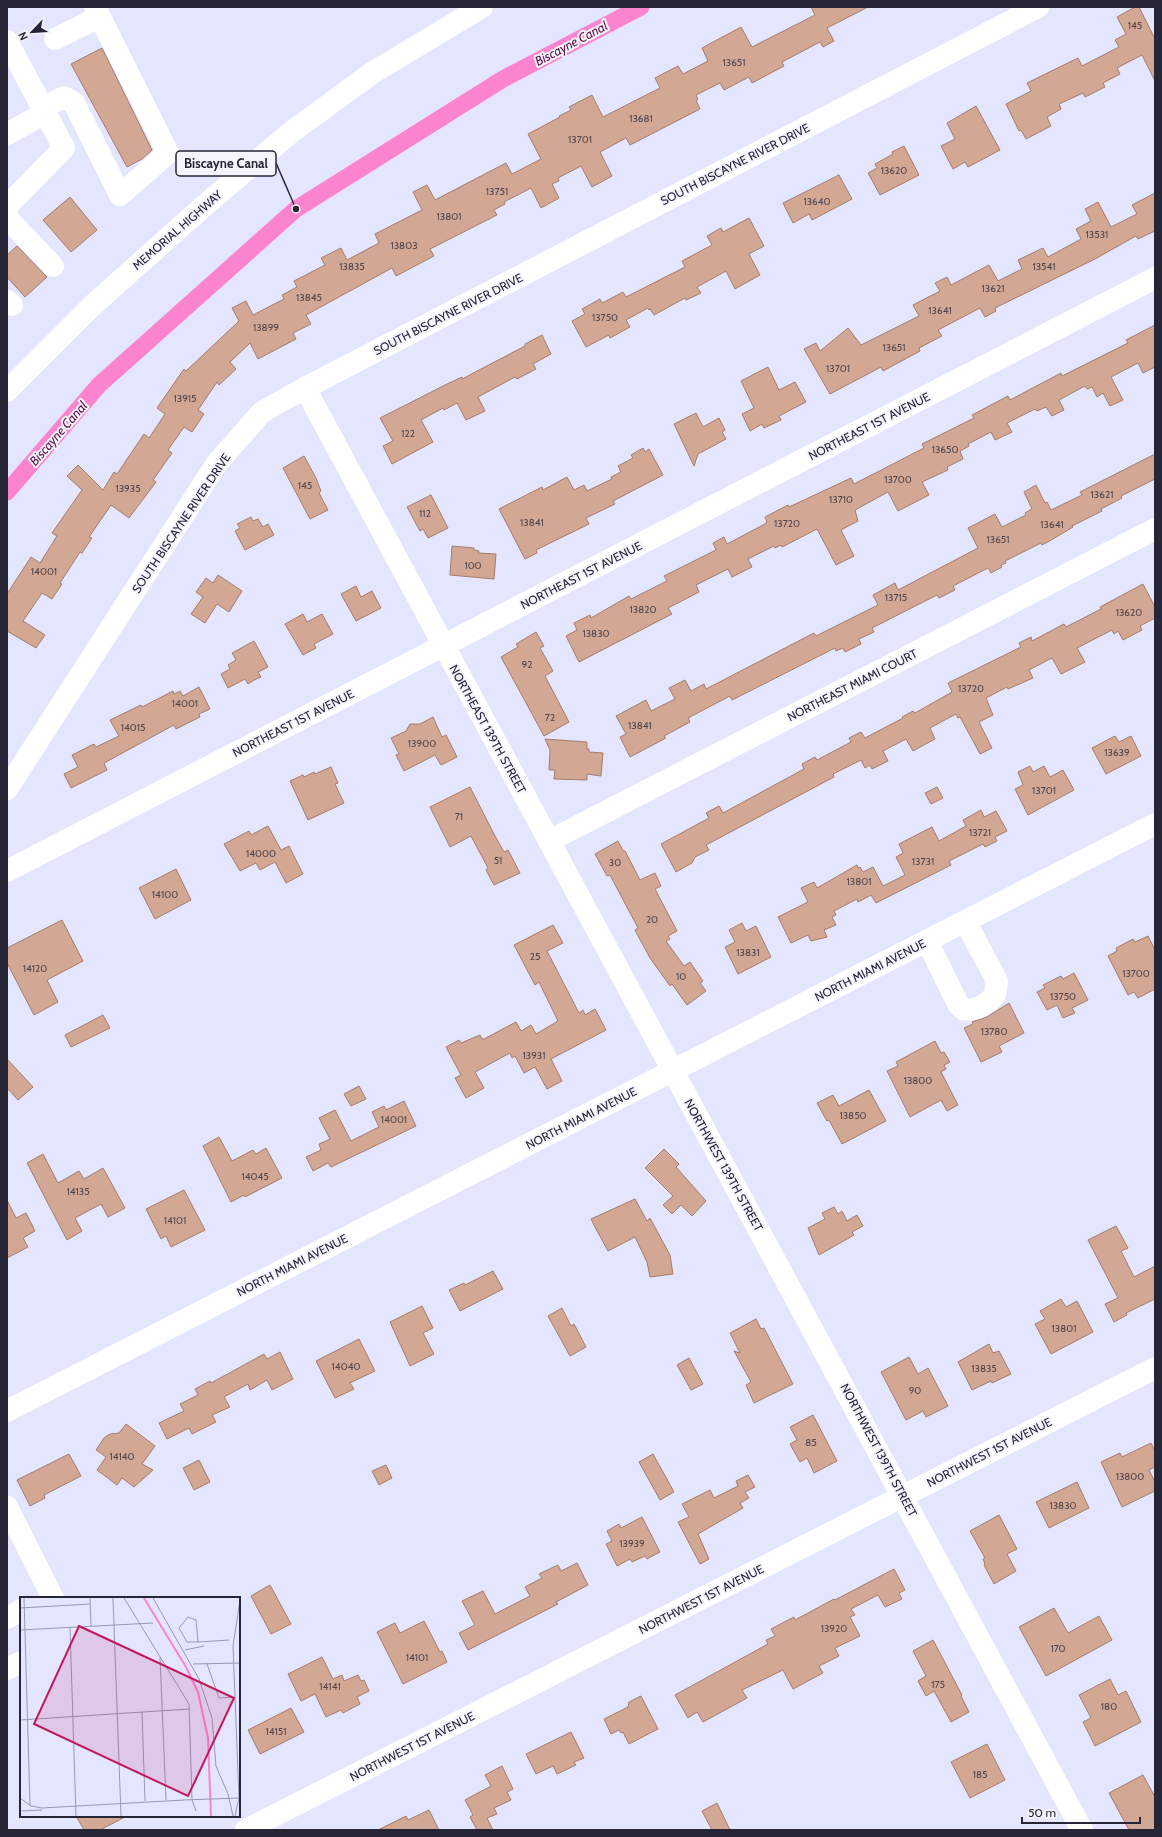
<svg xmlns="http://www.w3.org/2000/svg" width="1162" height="1837" viewBox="0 0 1162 1837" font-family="Cabin,sans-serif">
<rect width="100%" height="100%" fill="#e4e5ff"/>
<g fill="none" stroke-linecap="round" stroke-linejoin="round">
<path stroke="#fc83cd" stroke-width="17" d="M7,492L99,385L296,209L503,79L641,7"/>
</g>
<g fill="#d2a794" stroke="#a57c6b">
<path d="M811,7H868L827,28L834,41L823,47L820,42L782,62L784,66L752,83L749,77L724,90L720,83L696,95L698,99L696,100L700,109L630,145L626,138L600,152L612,176L592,187L581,166L558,178L559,181L552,184L559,198L541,208L531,188L504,202L505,204L494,210L497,215L430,249L434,256L396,276L392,268L306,315L311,324L293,333L296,339L258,359L250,343L230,362L236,369L219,385L217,382L198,410L204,414L192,432L184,427L168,450L172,453L153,480L156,482L129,518L111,505L89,537L92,538L82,553L80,552L60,583L62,584L52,599L42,593L23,621L45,635L36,648L7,631V594L31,557L40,563L57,536L52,533L82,490L67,476L78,465L103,490L114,472L117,474L144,434L149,438L165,414L157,408L184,369L186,371L239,321L232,308L246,301L253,315L284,299L282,295L297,287L294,281L325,265L321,258L341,248L347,260L379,243L375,234L422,210L413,192L427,185L435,200L506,163L512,174L541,159L528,134L560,117L559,116L571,110L569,107L592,95L603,117L660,88L655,78L678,66L683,74L708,61L702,48L741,27L752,47L815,15Z"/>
<path d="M1135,7H1139L1155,39V81L1142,55L1117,68L1120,74L1103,83L1105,87L1085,97L1083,93L1059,104L1061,109L1047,117L1051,126L1026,139L1021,130L1019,131L1006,104L1031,91L1027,83L1078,58L1082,66L1119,47L1115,40L1126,34L1117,17Z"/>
<path d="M102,48L152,150L142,159L127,167L71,64Z"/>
<path d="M976,106L1000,150L968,167L965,162L953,169L941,146L955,139L947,123Z"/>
<path d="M904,146L919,175L880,195L868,173L877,168L875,164L893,154L892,152Z"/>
<path d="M839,175L852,199L812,220L809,214L793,223L783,203Z"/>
<path d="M1155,193V231L1138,239L1136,236L1095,259L995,308L996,311L985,317L980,308L938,330L942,336L919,348L920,351L883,371L881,367L830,394L804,349L816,343L820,351L848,328L861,345L919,316L913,305L940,291L935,283L947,277L951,285L989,265L998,281L1022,269L1018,260L1043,248L1048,257L1081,239L1076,229L1091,221L1085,209L1098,202L1111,227L1137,214L1132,205Z"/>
<path d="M70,197L97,230L71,252L43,220Z"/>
<path d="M749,218L764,246L749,254L760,275L735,289L726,271L697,287L701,293L686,300L685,298L654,315L650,309L649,310L648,308L626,320L630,327L610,338L609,335L586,347L572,321L585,314L582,309L600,299L602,303L623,292L626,297L685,267L682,261L712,245L707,236L721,228L723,232Z"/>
<path d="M17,246L47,277L25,297L7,277V255Z"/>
<path d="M1155,325V367L1143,373L1138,363L1111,377L1123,400L1110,406L1103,393L1097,397L1092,387L1087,389L1085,386L1059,400L1064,410L1052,416L1046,407L1037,411L1035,409L1007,423L1012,432L995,440L991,432L968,444L969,446L960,451L963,459L947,467L948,470L922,482L929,495L898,511L888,492L855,510L858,521L841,530L854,556L836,565L817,529L782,547L781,545L775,548L774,546L748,559L752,567L732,577L728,569L696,585L699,592L668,608L672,614L579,662L566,636L577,630L574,623L590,615L591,618L629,596L631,599L667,581L664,576L716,550L713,543L724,537L727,544L763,525L767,522L765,517L788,505L789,507L851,478L854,484L924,448L922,444L974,418L972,415L1008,396L1010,400L1061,373L1062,376L1128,343L1126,340Z"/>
<path d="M542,335L551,354L533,364L536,369L517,379L515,377L478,397L485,411L466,420L457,403L444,410L443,408L421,420L433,442L392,464L383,446L393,441L380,418L447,384L462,377V379L525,346V344Z"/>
<path d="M768,367L779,390L795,382L806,402L779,416L781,420L764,428L762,424L750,431L742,414L754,408L741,381Z"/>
<path d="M696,413L703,427L719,418L725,430L722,432L726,439L698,454L694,466L674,424Z"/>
<path d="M643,448L645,452L649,449L663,475L613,501L615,504L586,518L589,524L536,550L537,553L525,559L499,509L542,487L543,490L567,477L574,490L584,485L587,491L612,479L611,477L621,472L618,466L633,458L631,455Z"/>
<path d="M1155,454V479L1121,496L1122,498L1101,509L1102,511L1072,526L1073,527L1053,539L1042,545L1041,543L1005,561L1006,563L1001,565L1002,567L991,573L988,568L953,586L955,590L939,598L937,595L872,628L874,632L859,639L861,644L845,652L843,648L836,651L835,648L732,700L730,696L688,718L690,722L664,736L666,738L630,757L620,737L626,734L616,716L646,700L651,711L675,699L669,688L685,680L691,691L704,684L706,689L814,633L816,636L878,605L873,595L895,583L898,590L978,548L968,528L995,514L1002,527L1026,515L1025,513L1032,509L1024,492L1036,485L1045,503L1047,502L1051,510L1082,495L1080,492Z"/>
<path d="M304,456L316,478L321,491L319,493L328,510L310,519L283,468Z"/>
<path d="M431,495L448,528L428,538L423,529L420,531L407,507Z"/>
<path d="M251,517L253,521L258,519L263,527L268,524L274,535L245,550L235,531L240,528L237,524Z"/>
<path d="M452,546L474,548V550L479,551L478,553L496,554L494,579L450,575Z"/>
<path d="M218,575L242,591L229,612L217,604L205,623L191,614L203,597L196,592L206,578L213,583Z"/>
<path d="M1143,584L1155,607V618L1140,626L1142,630L1123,640L1118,631L1114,634L1112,630L1077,648L1085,662L1061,674L1052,658L1029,670L1033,678L1008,689L1007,687L986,698L993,715L979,722L992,748L980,754L960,717L958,718L956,714L930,728L935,739L913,751L906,739L883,751L888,761L872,769L870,765L865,768L861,760L833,774L834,777L706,845L709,850L695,857L692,863L676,872L661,844L709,818L706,813L719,806L723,813L804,769L802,764L815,757L817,760L851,742L849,738L861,732L865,738L903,718L902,717L913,711L915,713L952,692L948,683L1021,647L1019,643L1031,637L1032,641L1064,624L1066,627L1101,609L1100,607Z"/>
<path d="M356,586L361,597L372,591L381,608L356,621L341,594Z"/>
<path d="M303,614L307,622L322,614L333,634L314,644L316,648L303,655L285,624Z"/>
<path d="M536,632L544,646L540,648L553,671L545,676L569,722L544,736L501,657L518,647L516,644Z"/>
<path d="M254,641L268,667L258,672L261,677L254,680L248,684L245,679L228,688L221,674L230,669L228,665L236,660L232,653Z"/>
<path d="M199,687L210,709L199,714L200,717L176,729L174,725L104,763L107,770L71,788L64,774L78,767L72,755L94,744L96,747L119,736L110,720L141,705L142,707L173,691L174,694L180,691L183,696Z"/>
<path d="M433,717L442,737L446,735L457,757L441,765L435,755L404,771L396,755L399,754L391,738L406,731L410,724H420Z"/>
<path d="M1115,736L1119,742L1131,736L1141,756L1106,774L1092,748Z"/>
<path d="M545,739L587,742V749H589V752L603,753L601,776L587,774V780L554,779L555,770H549L550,750Z"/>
<path d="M1030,766L1033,772L1044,766L1050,777L1063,770L1074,790L1028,815L1015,789L1023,785L1018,772Z"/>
<path d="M331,767L338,783L335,784L344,803L308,820L290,781L303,775L304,777L314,772L315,774Z"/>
<path d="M470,787L495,836L504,852L508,850L520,873L494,885L486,870L488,868L471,836L450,847L430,807Z"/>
<path d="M937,787L943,798L931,804L925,793Z"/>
<path d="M981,810L984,817L996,811L1007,831L995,837L997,841L985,847L983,844L949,861L951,865L876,903L871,895L858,902L857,899L834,911L836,915L832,917L836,925L824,930L827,937L811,941L808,935L791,943L778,917L808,902L801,888L814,882L817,888L857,865L858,868L860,867L863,872L873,867L883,886L905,875L896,857L903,853L899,844L932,827L939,841L966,826L963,820Z"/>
<path d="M268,826L281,850L289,846L303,874L286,883L275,862L260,870L256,863L240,871L224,844L249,831L251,835Z"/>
<path d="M618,841L623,851H625L640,880L655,873L661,886L655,889L677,931L668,936L670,939L666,941L684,966L690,962L703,981L700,983L706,991L687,1005L672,984L670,986L650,958L635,930L638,928L610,875L607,876L595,854Z"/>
<path d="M176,869L191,900L155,919L139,888Z"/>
<path d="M62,920L83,961L47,980L58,1002L34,1015L7,963V948Z"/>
<path d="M742,923L746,931L756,926L771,957L738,974L725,947L735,942L729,930Z"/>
<path d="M553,925L563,943L547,951L579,1013L583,1010L585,1015L595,1009L606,1030L551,1059L562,1081L547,1089L535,1067L524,1073L515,1056L512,1058L510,1053L475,1072L484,1088L466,1098L455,1078L461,1075L446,1047L459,1040L461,1043L480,1035L482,1039H484L516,1022L521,1031L531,1025L536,1034L558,1021L539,982L535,985L514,945Z"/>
<path d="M1148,936L1155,950V989L1138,998L1134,992L1128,995L1108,956L1117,951L1116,948L1133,939L1135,942Z"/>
<path d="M1074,973L1088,1000L1072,1008L1075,1013L1063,1018L1057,1005L1047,1010L1037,992L1045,988L1043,985L1061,976L1063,979Z"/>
<path d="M1009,1003L1024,1033L999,1046L1002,1052L981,1062L964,1028L973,1024L972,1022L987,1017Z"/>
<path d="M103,1015L110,1028L71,1047L65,1035Z"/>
<path d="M935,1041L941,1053L944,1052L950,1062L944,1065L946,1069L941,1072L958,1105L947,1111L941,1100L910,1117L887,1071L898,1066L896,1062Z"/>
<path d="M7,1059L33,1087L18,1100L7,1088Z"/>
<path d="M359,1086L366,1099L351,1106L344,1094Z"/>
<path d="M869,1090L886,1121L842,1144L829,1120L827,1121L817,1103L833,1095L839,1106Z"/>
<path d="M404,1101L416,1126L331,1167L328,1163L313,1171L306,1157L321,1150L319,1144L330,1139L319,1118L335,1110L351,1141L379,1127L372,1112L384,1106L386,1110Z"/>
<path d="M219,1137L232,1161L253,1150L256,1154L266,1148L282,1178L245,1197L244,1195L231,1202L203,1146Z"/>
<path d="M664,1149L679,1164L676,1167L706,1201L692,1216L681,1205L672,1214L663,1205L673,1196L645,1168Z"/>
<path d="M43,1154L58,1183L79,1171L84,1179L103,1168L125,1208L108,1217L101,1204L75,1218L82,1231L67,1240L27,1163Z"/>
<path d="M184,1190L205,1230L171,1247L166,1236L161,1239L146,1209Z"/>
<path d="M635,1199L647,1221L650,1218L670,1255L673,1274L650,1277L647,1262L635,1237L608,1251L596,1229L591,1219Z"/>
<path d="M7,1200L16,1218L26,1213L35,1231L23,1238L28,1247L7,1258Z"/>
<path d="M834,1207L838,1214L842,1211L847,1221L857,1215L863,1226L852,1232L854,1235L819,1255L808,1228L825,1219L822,1213Z"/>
<path d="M1116,1226L1128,1248L1121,1251L1134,1277L1155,1266V1299L1126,1313L1127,1315L1114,1322L1105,1304L1118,1298L1088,1240Z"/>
<path d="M493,1271L503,1289L460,1311L449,1290L464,1283L465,1285Z"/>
<path d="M1061,1299L1066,1307L1077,1301L1093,1332L1051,1354L1035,1324L1045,1319L1040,1311Z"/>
<path d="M422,1306L433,1328L423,1333L434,1354L410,1366L390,1322Z"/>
<path d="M562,1308L571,1326L574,1324L586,1347L570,1356L548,1316Z"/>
<path d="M756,1319L761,1329L764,1328L793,1384L754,1403L746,1385L751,1382L734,1351L740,1353L730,1333Z"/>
<path d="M359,1339L375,1371L350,1383L354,1389L335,1398L316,1361Z"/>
<path d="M989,1344L993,1353L999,1351L1011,1374L992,1383L991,1381L972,1390L958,1362Z"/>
<path d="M280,1352L293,1379L272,1390L267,1380L250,1390L248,1384L224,1397L230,1407L212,1415L216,1422L192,1434L189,1428L167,1439L159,1423L184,1411L180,1404L198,1395L195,1389L210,1381L211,1383L264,1354L267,1359Z"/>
<path d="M909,1357L918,1374L928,1368L948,1406L926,1417L923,1411L906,1420L881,1372Z"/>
<path d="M689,1358L703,1384L691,1390L677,1365Z"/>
<path d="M813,1415L837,1461L814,1473L807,1458L800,1462L790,1444L797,1440L790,1427Z"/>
<path d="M126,1424L155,1446L142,1464L153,1470L134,1487L122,1478L117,1485L97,1470L106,1457L96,1450L104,1438L110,1434L119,1433Z"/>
<path d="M1151,1443L1155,1451V1467L1149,1470L1155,1482V1491L1122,1507L1101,1462L1120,1453L1122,1457Z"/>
<path d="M69,1454L81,1476L44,1495L45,1498L30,1506L17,1480Z"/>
<path d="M653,1454L674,1492L660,1500L639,1462Z"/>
<path d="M199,1460L210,1482L194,1490L183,1468Z"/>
<path d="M386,1465L392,1478L379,1485L372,1471Z"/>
<path d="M748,1475L755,1487L745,1492L749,1498L740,1503L743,1508L698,1534L709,1559L700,1564L678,1522L689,1517L682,1504L710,1490L714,1498L738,1486L736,1481Z"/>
<path d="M1077,1482L1089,1508L1049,1528L1036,1502Z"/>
<path d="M999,1515L1017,1549L1007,1554L1016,1571L994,1584L984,1565L985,1564L983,1559L985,1558L970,1531Z"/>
<path d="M642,1517L660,1552L647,1559L645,1556L632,1562L630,1559L617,1566L606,1544L612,1541L607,1531L619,1524L621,1528Z"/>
<path d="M577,1563L588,1585L556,1602L558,1604L468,1650L459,1633L475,1625L462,1601L483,1591L495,1614L530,1596L525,1587L542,1578L539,1574L558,1565L561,1571Z"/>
<path d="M894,1569L905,1590L899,1593L902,1599L885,1607L878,1595L851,1609L855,1615L850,1617L860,1636L835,1648L839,1656L819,1666L823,1673L793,1689L783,1670L742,1690L747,1698L703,1722L697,1712L688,1718L675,1695L768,1644L766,1640L775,1636L771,1629L794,1617L795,1620L834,1599L835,1600Z"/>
<path d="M270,1585L291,1624L271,1634L251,1596Z"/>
<path d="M1054,1608L1068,1633L1099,1616L1112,1640L1046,1676L1019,1627Z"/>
<path d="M424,1621L440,1652L442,1651L447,1662L403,1684L377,1632L395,1623L400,1633Z"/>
<path d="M933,1640L962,1695L961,1696L969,1712L951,1722L934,1691L926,1696L918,1681L926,1676L913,1651Z"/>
<path d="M322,1657L333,1679L342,1675L344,1681L358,1675L361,1681L364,1680L369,1691L357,1697L360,1704L343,1713L341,1710L326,1717L315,1694L301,1701L288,1674Z"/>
<path d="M1110,1679L1118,1695L1126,1691L1141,1722L1095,1746L1083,1722L1091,1718L1079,1695Z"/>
<path d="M641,1696L658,1729L629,1744L623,1732L621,1733L619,1730L611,1734L604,1719L628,1707L629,1702Z"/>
<path d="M291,1708L304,1732L260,1754L248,1730Z"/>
<path d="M571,1732L584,1758L574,1762L576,1765L557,1774L553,1766L536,1774L526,1754Z"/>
<path d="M987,1744L1005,1780L970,1798L951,1762Z"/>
<path d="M502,1766L513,1789L507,1792L511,1800L494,1808L497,1814L487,1818L493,1830H477L470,1817L473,1815L465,1800L491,1786L485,1775Z"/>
<path d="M1143,1775L1155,1797V1830H1129L1109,1793Z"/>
<path d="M717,1803L730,1830H712L702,1811Z"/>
<path d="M429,1810L439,1830H378L406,1816L408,1820Z"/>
<path d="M76,1816H127L100,1830H84Z"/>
</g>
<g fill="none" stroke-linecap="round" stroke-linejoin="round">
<g stroke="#fff" stroke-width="22">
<path d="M55,39L99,17"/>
<path d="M7,41L64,148L7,206"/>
<path d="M42,108L64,97L74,103L120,195L168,153L95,7"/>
<path d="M7,134L45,113"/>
<path d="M7,218L53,266"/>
<path d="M7,301L12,305"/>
<path d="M305,388C562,870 825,1348 1082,1830"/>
<path d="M7,391L93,305L205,205L290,133L372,73L482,7"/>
<path d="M7,789L217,463L262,412L305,388L1038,7"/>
<path d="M549,841L1155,529"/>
<path d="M7,871L1155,278"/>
<path d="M927,941L958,1004L963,1009C975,1012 987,1004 995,995L997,982L994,975L965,921"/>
<path d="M7,1411L1155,824"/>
<path d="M7,1507L53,1598"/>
<path d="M7,1618L21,1610"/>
<path d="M7,1669L21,1662"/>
<path d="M246,1830L1155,1368"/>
</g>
</g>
<g text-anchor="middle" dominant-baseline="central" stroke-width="4" stroke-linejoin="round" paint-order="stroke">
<g font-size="10" fill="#51464e">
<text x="1135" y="25">145</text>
<text x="734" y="62">13651</text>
<text x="641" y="118">13681</text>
<text x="580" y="139">13701</text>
<text x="894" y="170">13620</text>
<text x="497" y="191">13751</text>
<text x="817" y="201">13640</text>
<text x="449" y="216">13801</text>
<text x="1097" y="234">13531</text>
<text x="404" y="245">13803</text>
<text x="352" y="266">13835</text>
<text x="1044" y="266">13541</text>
<text x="993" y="288">13621</text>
<text x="309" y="297">13845</text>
<text x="940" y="310">13641</text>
<text x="605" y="317">13750</text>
<text x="266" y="327">13899</text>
<text x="894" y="347">13651</text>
<text x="838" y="368">13701</text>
<text x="185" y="398">13915</text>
<text x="408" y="433">122</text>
<text x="945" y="449">13650</text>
<text x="898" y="479">13700</text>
<text x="305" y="485">145</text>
<text x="128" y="488">13935</text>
<text x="1102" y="494">13621</text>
<text x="841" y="499">13710</text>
<text x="425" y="513">112</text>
<text x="532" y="522">13841</text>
<text x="787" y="523">13720</text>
<text x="1052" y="524">13641</text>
<text x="998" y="539">13651</text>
<text x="473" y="565">100</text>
<text x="44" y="571">14001</text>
<text x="896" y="597">13715</text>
<text x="643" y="609">13820</text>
<text x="1129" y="612">13620</text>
<text x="596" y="633">13830</text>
<text x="527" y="664">92</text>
<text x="971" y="688">13720</text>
<text x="185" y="703">14001</text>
<text x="550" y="717">72</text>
<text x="640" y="725">13841</text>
<text x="133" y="727">14015</text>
<text x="422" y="743">13900</text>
<text x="1117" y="752">13639</text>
<text x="1044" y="790">13701</text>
<text x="459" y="816">71</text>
<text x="980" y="832">13721</text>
<text x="261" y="853">14000</text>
<text x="498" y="860">51</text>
<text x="923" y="861">13731</text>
<text x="615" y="862">30</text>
<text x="859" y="881">13801</text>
<text x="165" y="894">14100</text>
<text x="652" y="919">20</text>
<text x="748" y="952">13831</text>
<text x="535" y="956">25</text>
<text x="35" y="968">14120</text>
<text x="1136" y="973">13700</text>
<text x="681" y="976">10</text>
<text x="1063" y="996">13750</text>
<text x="994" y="1031">13780</text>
<text x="534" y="1055">13931</text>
<text x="918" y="1080">13800</text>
<text x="853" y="1115">13850</text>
<text x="394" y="1119">14001</text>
<text x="255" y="1176">14045</text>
<text x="78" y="1191">14135</text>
<text x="175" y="1220">14101</text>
<text x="1064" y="1328">13801</text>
<text x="346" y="1366">14040</text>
<text x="984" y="1368">13835</text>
<text x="915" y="1390">90</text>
<text x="811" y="1442">85</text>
<text x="122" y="1456">14140</text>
<text x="1130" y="1476">13800</text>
<text x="1063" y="1505">13830</text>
<text x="632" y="1543">13939</text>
<text x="834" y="1628">13920</text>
<text x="1058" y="1648">170</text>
<text x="417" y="1657">14101</text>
<text x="938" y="1684">175</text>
<text x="330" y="1686">14141</text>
<text x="1109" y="1706">180</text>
<text x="276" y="1731">14151</text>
<text x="980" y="1774">185</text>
</g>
<g font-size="12" fill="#262636" stroke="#f4f4fd">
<text transform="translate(735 164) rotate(-27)">SOUTH BISCAYNE RIVER DRIVE</text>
<text transform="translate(177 230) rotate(-41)">MEMORIAL HIGHWAY</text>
<text transform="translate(448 314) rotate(-27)">SOUTH BISCAYNE RIVER DRIVE</text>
<text transform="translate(869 426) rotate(-27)">NORTHEAST 1ST AVENUE</text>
<text transform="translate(181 523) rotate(-56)">SOUTH BISCAYNE RIVER DRIVE</text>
<text transform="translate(581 575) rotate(-27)">NORTHEAST 1ST AVENUE</text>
<text transform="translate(852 685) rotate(-27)">NORTHEAST MIAMI COURT</text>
<text transform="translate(293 723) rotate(-27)">NORTHEAST 1ST AVENUE</text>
<text transform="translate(488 729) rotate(61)">NORTHEAST 139TH STREET</text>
<text transform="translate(870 970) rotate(-27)">NORTH MIAMI AVENUE</text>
<text transform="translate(581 1118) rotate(-27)">NORTH MIAMI AVENUE</text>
<text transform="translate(724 1165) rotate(61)">NORTHWEST 139TH STREET</text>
<text transform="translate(292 1265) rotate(-27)">NORTH MIAMI AVENUE</text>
<text transform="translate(879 1450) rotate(62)">NORTHWEST 139TH STREET</text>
<text transform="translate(989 1452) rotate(-27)">NORTHWEST 1ST AVENUE</text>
<text transform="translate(701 1599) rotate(-27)">NORTHWEST 1ST AVENUE</text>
<text transform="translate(412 1746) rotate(-27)">NORTHWEST 1ST AVENUE</text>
</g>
<g font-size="13" font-style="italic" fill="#5c1244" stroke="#f4f4fd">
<text transform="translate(571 43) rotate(-28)">Biscayne Canal</text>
<text transform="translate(58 433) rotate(-49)">Biscayne Canal</text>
</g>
</g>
<g transform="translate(20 1597)">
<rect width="220" height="220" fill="#e4e5ff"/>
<path fill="none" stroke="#fc83cd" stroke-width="2" d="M124,1L166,70L178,95L188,141L191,219"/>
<path fill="none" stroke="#9899af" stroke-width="1" d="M4,1L10,208M70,1L71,29M93,1L101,219M104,1L169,107L172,203L176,214M133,1L179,82L192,121L196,169L208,197L213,219M0,11L70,7M50,31L56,219M0,33L133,26M178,45L176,23L168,20L159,31L167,45H178L209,43M165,53L184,49M140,60L146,203M173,67L220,66M187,67L199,101L214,100M122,115L125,204M0,123L169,112M0,201L11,209L22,211L164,203M163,203L220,201M0,214L22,213M215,219L219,201L213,49L220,3"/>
<path fill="#c2185b" fill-opacity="0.15" stroke="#c2185b" stroke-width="2" d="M59,29L214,101L168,199L14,127Z"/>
<rect width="220" height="220" fill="none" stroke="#262636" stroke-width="2"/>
</g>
<path fill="none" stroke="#262636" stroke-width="1.5" d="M296 209L276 163"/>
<circle fill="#262636" stroke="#f4f4fd" stroke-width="1.5" cx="296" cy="209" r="4"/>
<rect fill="#f4f4fd" stroke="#262636" stroke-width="1.5" x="176" y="151" width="100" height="25" rx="4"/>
<g font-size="13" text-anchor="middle" font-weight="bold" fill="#262636">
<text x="226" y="168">Biscayne Canal</text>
</g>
<rect width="1162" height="1837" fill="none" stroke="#262636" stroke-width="16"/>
<g transform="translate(32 32) rotate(245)" stroke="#f4f4fd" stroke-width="3" paint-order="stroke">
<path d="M0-3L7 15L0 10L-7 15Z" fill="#262636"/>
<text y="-6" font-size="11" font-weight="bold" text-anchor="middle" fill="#262636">N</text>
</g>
<path d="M1022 1817v6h118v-6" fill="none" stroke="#262636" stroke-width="2"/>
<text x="1028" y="1817" font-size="12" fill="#262636" stroke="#f4f4fd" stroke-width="3" paint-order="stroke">50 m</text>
</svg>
